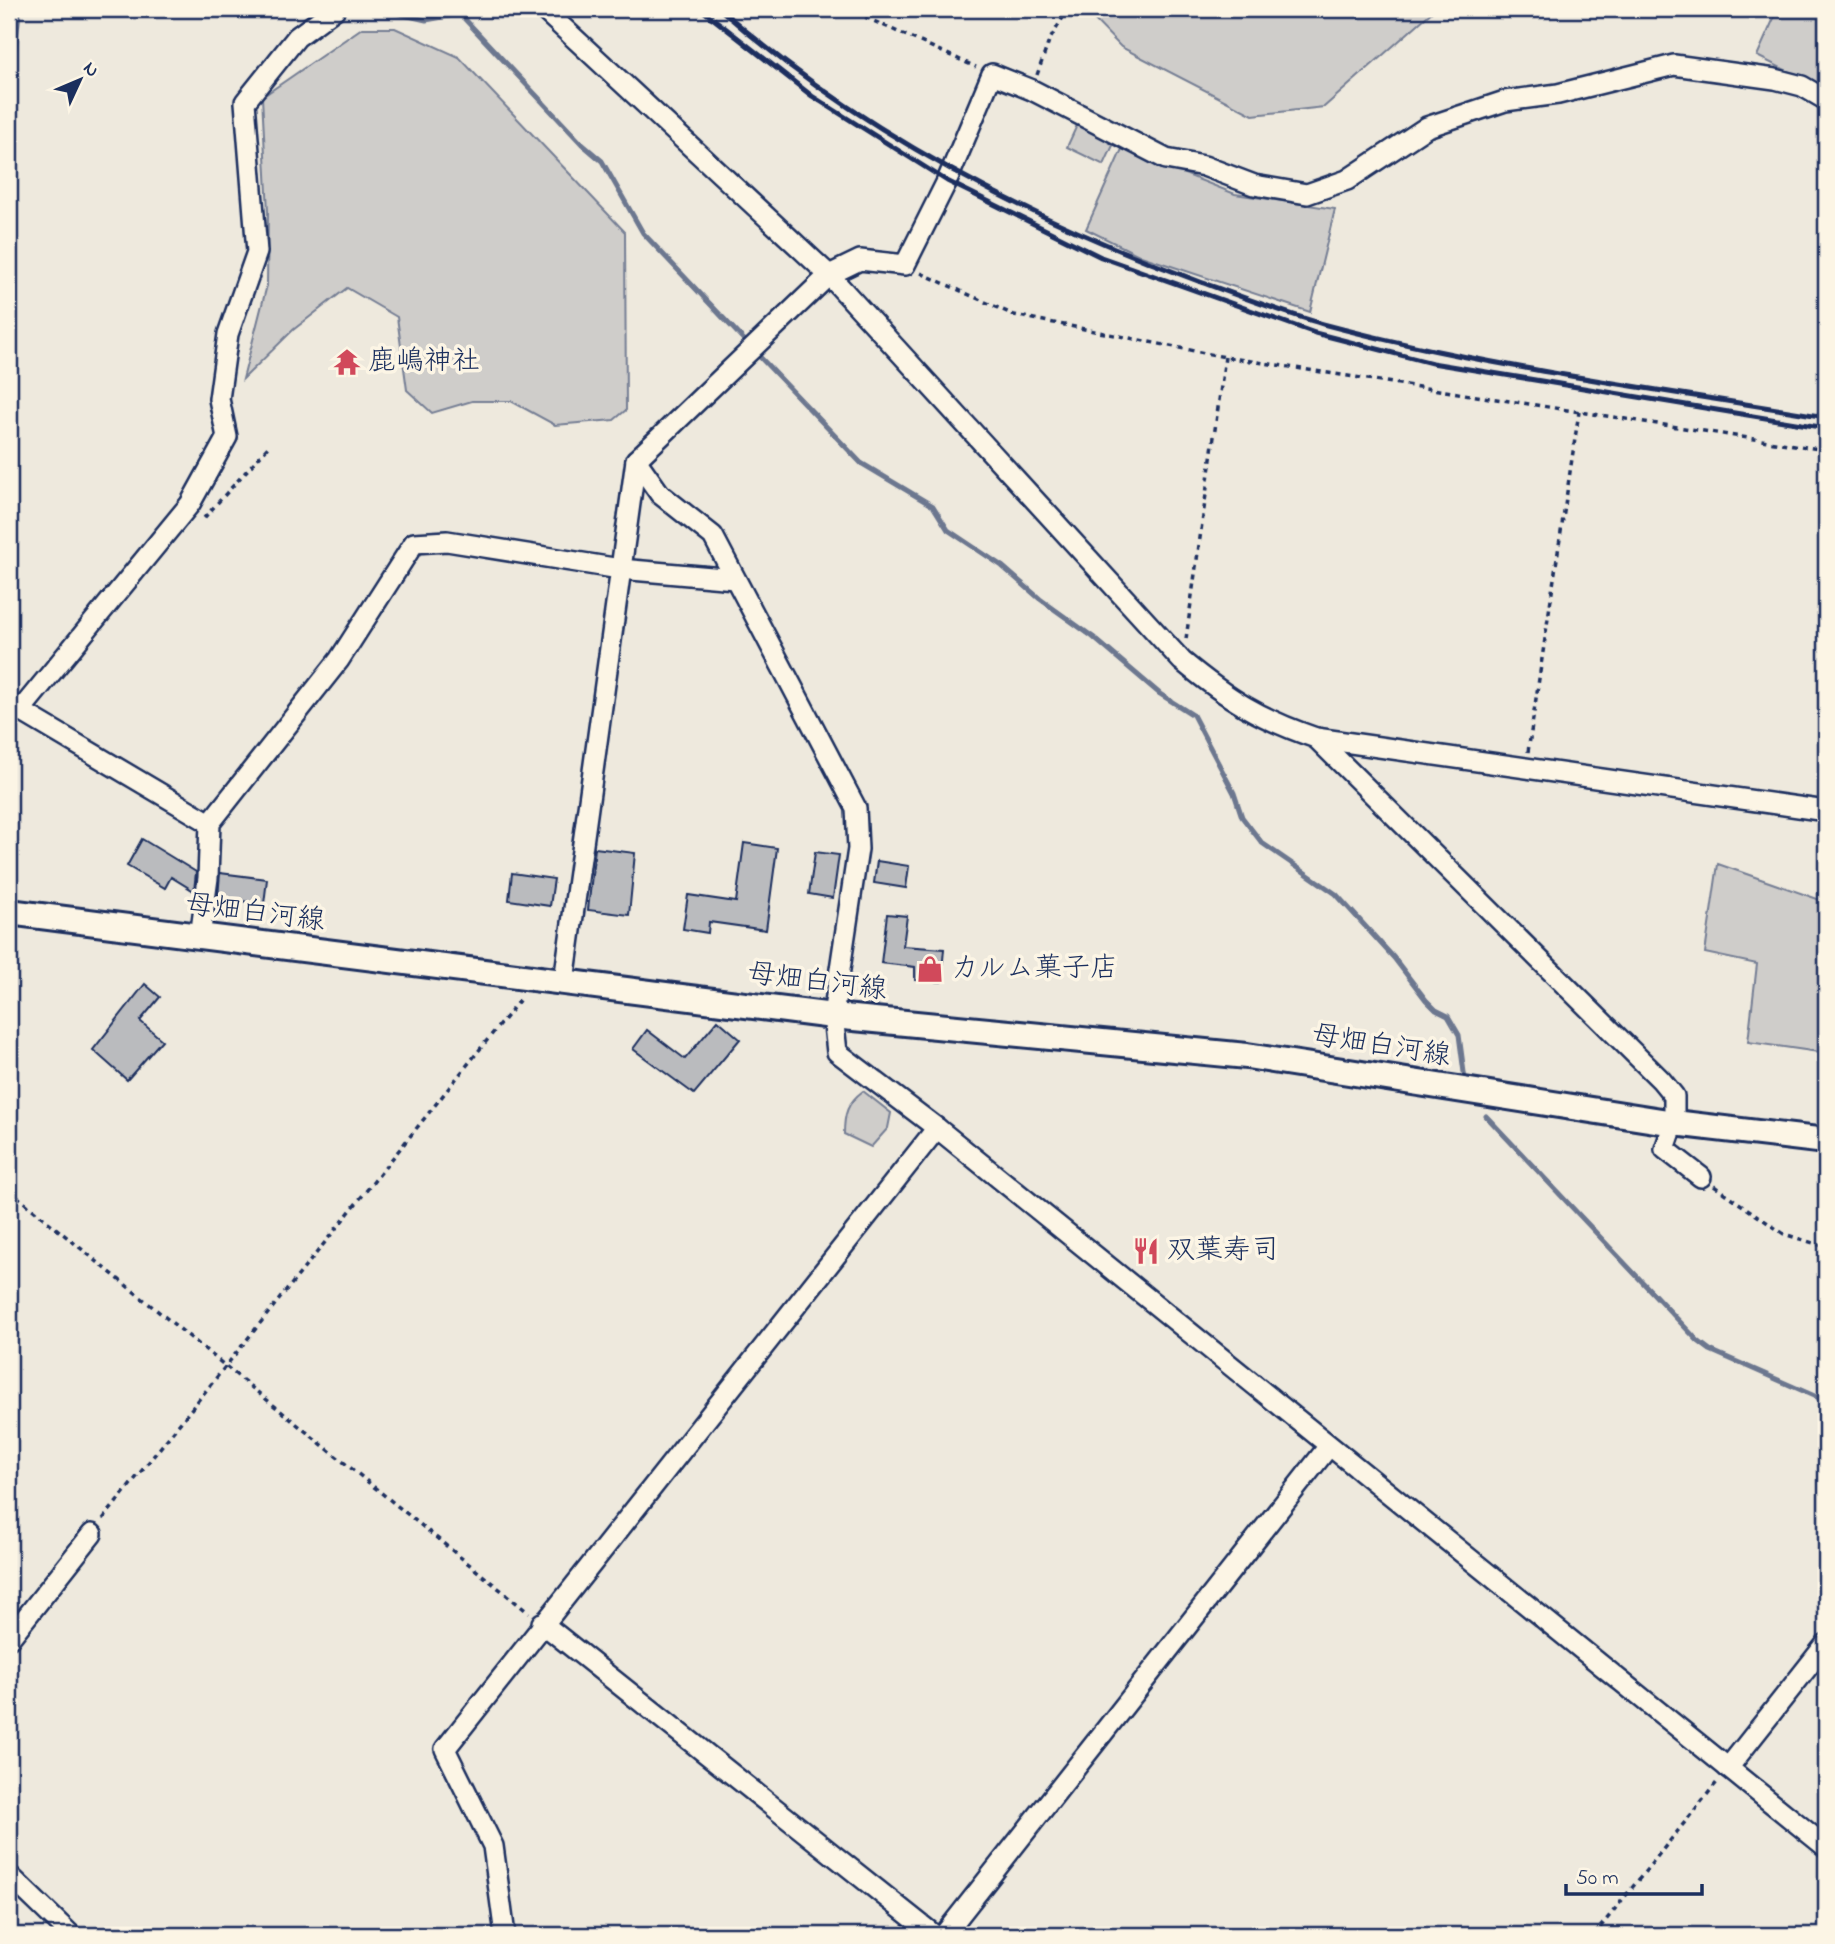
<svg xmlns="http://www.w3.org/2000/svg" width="1835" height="1944" viewBox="0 0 1835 1944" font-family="'Indie Flower','Klee One',sans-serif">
<rect width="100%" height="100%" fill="#eee9dd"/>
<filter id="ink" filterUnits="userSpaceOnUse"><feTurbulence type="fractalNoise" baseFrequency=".0143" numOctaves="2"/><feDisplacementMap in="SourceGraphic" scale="14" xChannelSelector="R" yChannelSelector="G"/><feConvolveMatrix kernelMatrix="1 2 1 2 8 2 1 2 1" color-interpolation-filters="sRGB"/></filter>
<g filter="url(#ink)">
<g fill="#cfcdca" stroke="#757e94" stroke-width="2">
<path d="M1084,9H1433L1434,10L1324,107L1253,115L1121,47Z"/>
<path d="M1778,9H1826V90L1757,56Z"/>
<path d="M362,28H395L459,57L625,232L626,410L614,420L555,425L511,401H472L432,413L407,390L397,317L347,288L293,330L243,379L267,285L268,212L262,97Z"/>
<path d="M1078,123L1115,141L1104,165L1067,147Z"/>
<path d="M1122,149L1235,194L1335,209L1310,312L1141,256L1086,229Z"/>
<path d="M1718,864L1826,902V1053L1748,1042L1757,964L1705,953Z"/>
<path d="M863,1091L891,1113L888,1128L871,1147L844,1134C844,1114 847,1103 863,1091Z"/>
</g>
<path fill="#a2a7af" stroke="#6c778f" stroke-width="2" d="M9,9H21L15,60L9,83Z"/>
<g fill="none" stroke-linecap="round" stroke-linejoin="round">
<g stroke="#6c778f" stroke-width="5">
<path d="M378,9L426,20L460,14L582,144L602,161L643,233L746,342"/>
<path d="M758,355L861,463L933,506L948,530L1002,566L1040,599L1093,637L1160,694L1193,715L1234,793L1242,817L1262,843L1336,894L1394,958L1426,1000L1436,1010L1448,1016L1459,1035L1465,1080"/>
<path d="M1486,1116L1698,1341L1710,1350L1826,1401"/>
</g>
</g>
<g fill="#babbbe" stroke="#1b2f5e" stroke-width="2">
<path d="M142,839L196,872L194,891L171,877L165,888L127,866Z"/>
<path d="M744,843L777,848L766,930L709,922L708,933L683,929L688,895L736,902Z"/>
<path d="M595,848L635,853L629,915L588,910Z"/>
<path d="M815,852L839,855L833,898L809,894Z"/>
<path d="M877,861L909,866L906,888L874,883Z"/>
<path d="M220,873L267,879L264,904L218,898Z"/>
<path d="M512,873L554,879L550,906L509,900Z"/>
<path d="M887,914L907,916L903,946L944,949L941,982L915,980V967L881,963Z"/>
<path d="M145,984L160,997L140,1021L162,1040L127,1080L93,1050Z"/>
<path d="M718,1020L740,1039L694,1094L633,1049L647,1030L685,1059Z"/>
</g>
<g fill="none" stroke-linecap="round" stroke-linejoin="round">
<defs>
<g id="minor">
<path d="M543,9L829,275L1182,661C1228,699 1260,719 1316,738L1826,811"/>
<path d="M636,460L660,494L713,536L856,808L858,849L833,1016L837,1052L937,1128L1826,1847"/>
<path d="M9,704L210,823"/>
<path d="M20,711L190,504L227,437L219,399L228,334L257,252L245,102L297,37L335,9"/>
<path d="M1316,738L1661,1080L1674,1096V1123L1665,1149L1701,1177"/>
<path d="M200,937L208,878L210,823L339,660L414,543L447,541L620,569L735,579"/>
<path d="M564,981L636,460L829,275L860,260L905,265L947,181L992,74L1032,90L1166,159L1204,166L1254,185L1307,194L1347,180L1427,127L1505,101L1558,94L1674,65L1775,79L1802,86L1826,100"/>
<path d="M542,1623L934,1935"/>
<path d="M9,1639L92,1534"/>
<path d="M1728,1768L1826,1644"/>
<path d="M9,1875L71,1935"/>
<path d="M505,1935L493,1846L445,1749L937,1128"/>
<path d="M944,1935L1329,1446"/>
</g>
<path id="major" d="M9,912L833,1016L1247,1056L1674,1123L1826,1141"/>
</defs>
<use href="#minor" stroke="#1b2f5e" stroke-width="24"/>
<use href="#major" stroke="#1b2f5e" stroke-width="30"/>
<g stroke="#1b2f5e" stroke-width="3.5" stroke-dasharray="5 5" stroke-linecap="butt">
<path d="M847,9L976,67"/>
<path d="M1037,75L1049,41L1068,9"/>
<path d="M921,273L1014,315L1225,357L1826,450"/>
<path d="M204,518L268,447"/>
<path d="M1186,639L1225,357"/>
<path d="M1528,752L1579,412"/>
<path d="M1714,1186L1784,1234L1826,1247"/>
<path d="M9,1190L529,1613"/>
<path d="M103,1519L521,998"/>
<path d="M1594,1935L1718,1781"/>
</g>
<use href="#minor" stroke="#fcf5e5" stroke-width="19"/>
<use href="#major" stroke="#fcf5e5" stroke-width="24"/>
<g stroke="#1b2f5e" stroke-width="5">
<path d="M701,9L812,96L947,181L1101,257L1315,333L1432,363L1826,428"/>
<path d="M720,9C858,130 1027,218 1198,281C1239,296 1281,312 1323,324C1488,368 1658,389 1826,417"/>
</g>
</g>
</g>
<defs>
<symbol id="temple-bare" viewBox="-9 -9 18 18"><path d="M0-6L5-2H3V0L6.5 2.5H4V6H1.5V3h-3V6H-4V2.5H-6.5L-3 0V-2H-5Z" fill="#d1495b" stroke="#fcf5e5" stroke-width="2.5" paint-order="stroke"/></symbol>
<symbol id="shop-bare" viewBox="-9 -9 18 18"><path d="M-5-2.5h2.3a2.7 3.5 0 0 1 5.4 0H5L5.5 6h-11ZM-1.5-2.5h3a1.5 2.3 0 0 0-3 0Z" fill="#d1495b" stroke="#fcf5e5" stroke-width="2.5" paint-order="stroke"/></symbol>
<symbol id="restaurant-bare" viewBox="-9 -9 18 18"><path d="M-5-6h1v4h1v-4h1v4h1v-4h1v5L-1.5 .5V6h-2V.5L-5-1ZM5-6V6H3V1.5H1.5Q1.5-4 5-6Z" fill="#d1495b" stroke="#fcf5e5" stroke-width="2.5" paint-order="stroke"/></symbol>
</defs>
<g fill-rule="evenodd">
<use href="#temple-bare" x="328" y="343" width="38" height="38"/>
<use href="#shop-bare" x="911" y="950" width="38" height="38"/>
<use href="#restaurant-bare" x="1127" y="1232" width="38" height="38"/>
</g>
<g text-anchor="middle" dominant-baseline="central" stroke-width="7" stroke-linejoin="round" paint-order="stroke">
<g font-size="28" fill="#1b2f5e" stroke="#fcf5e5" text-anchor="start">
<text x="368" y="362">鹿嶋神社</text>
<text x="951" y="969">カルム菓子店</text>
<text x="1167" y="1251">双葉寿司</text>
</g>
<g font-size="28" fill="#1b2f5e" stroke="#fcf5e5">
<text transform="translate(255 914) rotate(7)">母畑白河線</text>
<text transform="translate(817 983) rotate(7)">母畑白河線</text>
<text transform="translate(1381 1047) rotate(9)">母畑白河線</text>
</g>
</g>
<rect width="1835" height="1944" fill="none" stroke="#fcf5e5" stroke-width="35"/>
<rect x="18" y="18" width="1800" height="1909" fill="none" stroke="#1b2f5e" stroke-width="2.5" filter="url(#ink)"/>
<g transform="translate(80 80) rotate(46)" stroke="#fcf5e5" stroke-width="5" paint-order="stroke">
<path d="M0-5L12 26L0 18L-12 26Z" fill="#1b2f5e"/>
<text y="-10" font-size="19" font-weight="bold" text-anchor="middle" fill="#1b2f5e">N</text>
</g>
<path d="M1566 1884v10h136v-10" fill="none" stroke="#1b2f5e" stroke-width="3.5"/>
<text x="1576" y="1884" font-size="21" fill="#1b2f5e" stroke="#fcf5e5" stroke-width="5" paint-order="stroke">50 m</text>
</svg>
